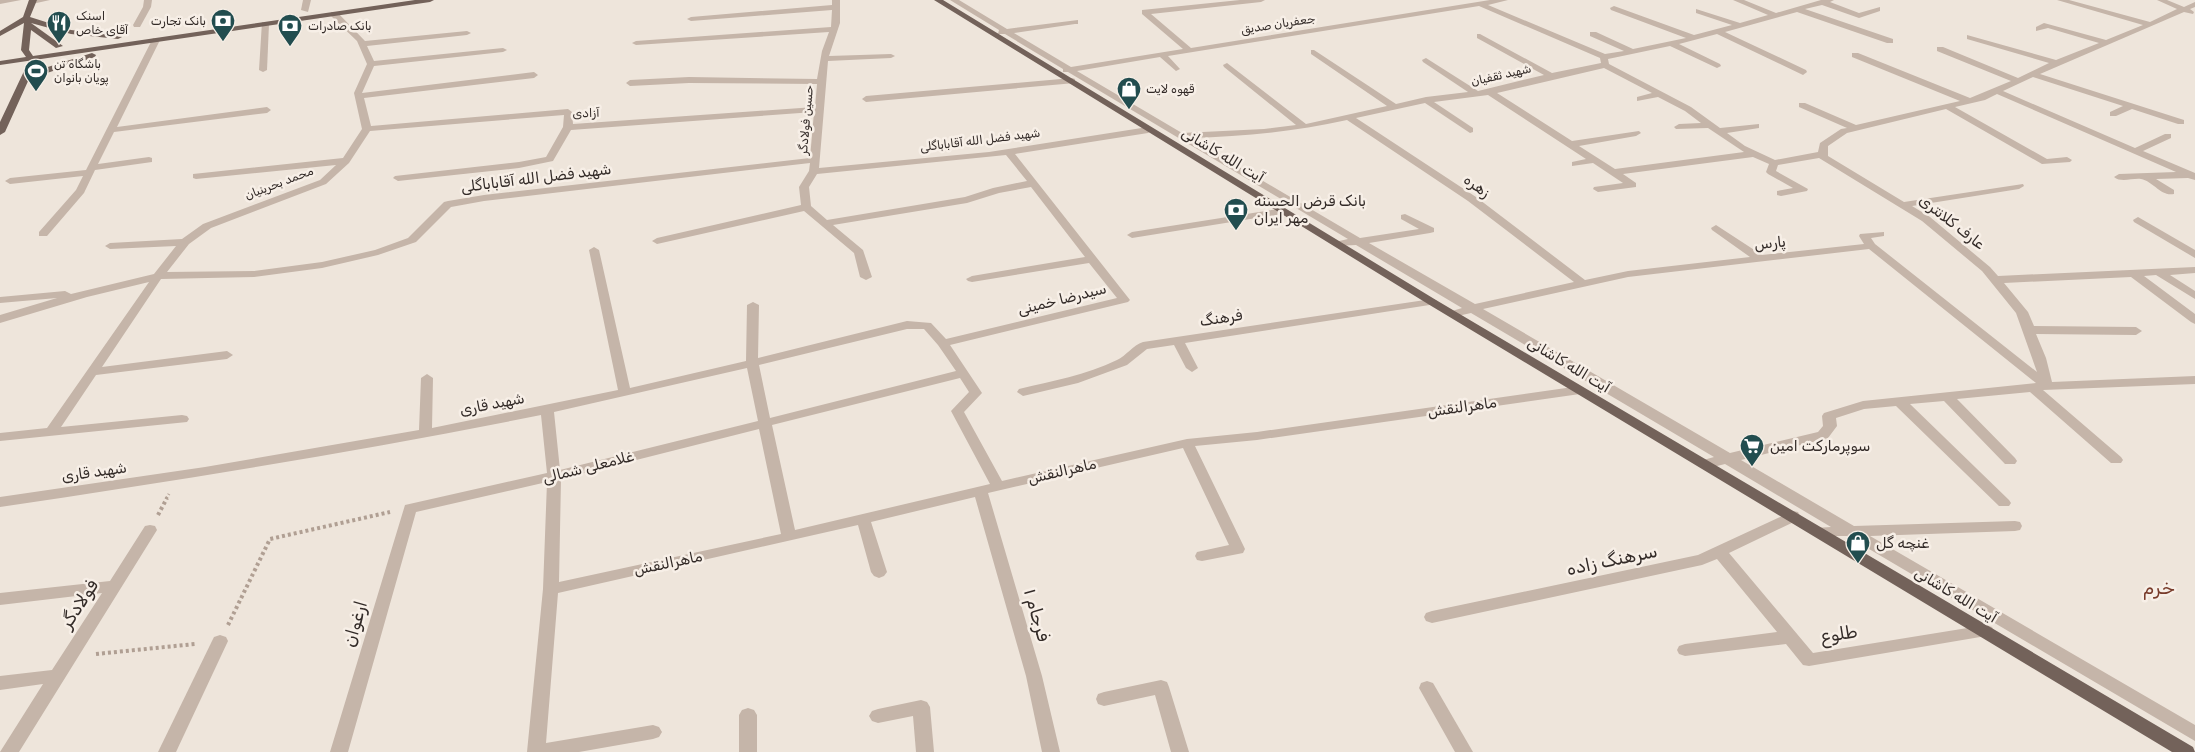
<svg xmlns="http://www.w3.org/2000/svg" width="2195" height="752" viewBox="0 0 2195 752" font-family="Rubik,'Noto Sans Arabic',sans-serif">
<rect width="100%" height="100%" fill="#eee5db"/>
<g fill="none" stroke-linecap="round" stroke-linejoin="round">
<path stroke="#b09f93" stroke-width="3" stroke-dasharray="2.5 2.5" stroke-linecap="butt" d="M166,499L169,494"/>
<g stroke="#b09f93" stroke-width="4" stroke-dasharray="3 3" stroke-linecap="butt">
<path d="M158,515L167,498"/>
<path d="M228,625L270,539L390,512"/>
<path d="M96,654L195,644"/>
</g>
<g fill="#c5b5a9" fill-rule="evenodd">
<path d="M0,0H21L0,4Z"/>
<path d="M31,0H50L32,4L28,2Z"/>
<path d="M144,0H152L151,7L140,27H134L133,25L143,7Z"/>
<path d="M303,0H311L308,12L301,10Z"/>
<path d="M832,0H840V23L829,56L891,54L895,56L891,58L828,61L819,168L989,152L1148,127L1153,130L1148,133L1015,154L1130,300L1128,302L950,345L982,393L964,412L1002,481L1187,439L1257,432L1580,386L1586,390L1580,394L1257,440L1195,446L1245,549L1243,553L1238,554L1202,561L1197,560L1195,556L1197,552L1229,545L1183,448L988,493L1042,676L1060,752H1042L1026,676L975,497L871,522L887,572L884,576L879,578L874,576L871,572L858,525L558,593L546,743L653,725L659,727L662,732L659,737L653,739L579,752H527L543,589L547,482L416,512L348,752H330L405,505L547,473L541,415C362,451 181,480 0,507V497L205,467L419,430L421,378L427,374L433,378L432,428L618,390L589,250L594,247L599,250L630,388L746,361L747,305L753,302L759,305L758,358L907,321L931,323L946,339L1117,298L1089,263L972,282L968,281L966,279L972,276L1085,257L1031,187L999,193L967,203L833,225L863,250L872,277L866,280L860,277L854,253L804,211L657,244L652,241L657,238L801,205L799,187L809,171L810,163L484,201L451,207L416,242L378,255L322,268L254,277L161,279L102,367L227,351L233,355L227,359L96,375L61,427L182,415L187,416L189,419L187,422L0,441V433L47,428L149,282L87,297L0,323V315L57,298L0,303V297L65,291L71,294L154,274L176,246L110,249L105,246L110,243L182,239L203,224L320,180L336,165L196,179L193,178V174L343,158L362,129L354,93L367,64L357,41L331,16V12H337L365,41L467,31L471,33L467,35L367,46L374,61L503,48L507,50L503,52L374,66L362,93L534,72L538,75L534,78L364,98L371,126L568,109L572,112L573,124L815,107L817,84L689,83L630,86L626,83L630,80L689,77L817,79L822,51L829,32L636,45L632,43L636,41L831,27L832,10L691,21L687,19L691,17L832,5ZM814,112L810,158L484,195L448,201L444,202L408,238L375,250L322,262L254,271L167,272L189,244L211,228L326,184L349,163L370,131L564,115L563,127L546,157L519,162L395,176L393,178L398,181L519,168L553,161L571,130ZM1006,155L1027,181L993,188L965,197L827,220L811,206L809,187L817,174ZM907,329H924L938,345L956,371L770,418L759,365ZM747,368L758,421L560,470L554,412ZM960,378L969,392L951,411L990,484L795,530L772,425ZM759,429L781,534L559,582L561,479Z"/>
<path d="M950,0H959L1007,29L1078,20V24H1075L1014,33L1071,67L1183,49L1142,14V10L1240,0H1265L1261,2L1151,14L1191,48L1490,0H1508L1488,5L1605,54L1624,51L1590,36V32H1596L1633,49L1686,38L1611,10L1610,8L1614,6L1694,35L1732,25L1696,13V9L1740,23L1768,15L1733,0H1744L1776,13L1821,0H1834L1830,2L1859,13L1880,7V11L1859,18L1822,5L1805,9L1893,39V43H1887L1797,12L1725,32L1806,70L1807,72L1803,75L1717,34L1679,44L1720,64L1721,66L1717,68L1670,46L1608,59L1609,64L1691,107L1720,128L1759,124V128L1727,133L1745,146L1775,160L1818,152L1820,143L1841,129L1847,128L1799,107V103H1805L1856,125L1960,101L1852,57V53H1858L1970,98L2011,81L1937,51V47H1943L2018,78L2049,63L1967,39V35L2056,60L2099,43L2048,28L2036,31V27L2044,23L2106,40L2143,25L2057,0H2069L2150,22L2177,9L2157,0H2167L2184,7L2195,2V7L2190,9L2194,12L2193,14L2184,12L2040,74L2184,120V124H2178L2132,109L2116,116H2110V112L2123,106L2033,77L2003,91L2135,148L2165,134H2171V138L2143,151L2195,173V180L2188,178L2156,179L2174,190V194C2161,197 2153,181 2141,179C2132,178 2121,183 2114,177L2119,174L2176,172L1997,94L1985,100L1955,107L2047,159L2067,157L2072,160L2070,162L2042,164L1946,109L1847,133L1828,146V156L1904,202L2023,184L2024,186L2019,189L1912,206L1930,217L1990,267L1998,276L2195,267V273L2170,275L2195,291V299L2156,275L2144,276L2195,314V324L2191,322L2131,277L2004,283L2028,312L2034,326L2136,327L2142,331L2136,335L2036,334L2046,358L2052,382L2195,376V384L2043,390L2121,457L2123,460L2121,463H2111L2030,392L1957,399L2015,458L2017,461L2015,464H2005L1944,401L1910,404L2009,500L2011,503L2009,506H1999L1896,406L1864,409L1836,418L1837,426L1828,438L1741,460L1854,526L2015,521L2020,522L2022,526L2020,530L2015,531L1870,536L2195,725V741L1847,536H1815L1813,532L1815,528L1831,527L1725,464L1705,469L1700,467L1698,464L1700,461L1714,457L1471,313L1453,317L1449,316L1447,314L1449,312L1462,308L1356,245L1335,246L1334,244L1335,242L1348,239L1068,72H1063V69L1005,34H998L999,30ZM1479,6L1600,58L1601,63L1552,73L1480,34H1477V38L1544,75L1478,91L1426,58L1422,60L1423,62L1468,92L1426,97L1396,104L1314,50H1311V54L1387,106L1306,124L1227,63L1223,65L1224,67L1296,125L1264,129L1182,133L1077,71L1160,57L1176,71L1180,69L1168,56ZM1604,68L1652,93L1637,97V101L1658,97L1685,111L1701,123L1679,124L1674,127L1676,129L1708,128L1744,152L1615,169L1579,146L1636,136L1641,133L1639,131L1572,141L1497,93ZM1488,95L1586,159L1572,162V166L1593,163L1623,183L1594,187L1593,189L1598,192L1636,187V183L1623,174L1753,157L1769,164L1766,172L1768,174L1793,188L1777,191V195L1781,196L1807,191L1808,189L1776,171L1778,165L1819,158L1922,221L1982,271L2016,313L2037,372L1875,244L1871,238L1884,236V232L1860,234L1859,236L1864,244L1762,255L1716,225L1711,228L1712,230L1750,257L1628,271L1585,280L1476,197L1356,118L1425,103L1470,133L1473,132V128L1434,102ZM1347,120L1468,201L1574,282L1475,304L1369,243L1430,233L1434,232V228L1405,214L1401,215V219L1419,229L1360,238L1190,138C1245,136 1294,132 1347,120ZM1869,249L2036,383L1863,401L1824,413L1822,416L1823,426L1818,432L1730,453L1483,309L1628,277Z"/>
<path d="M262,22L269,24L267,70L263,72L259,70Z"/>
<path d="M153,38L160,40L117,127L267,107L271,110L267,113L114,132L98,164L149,157L152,158V162L95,170L84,193L47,236H39V232L76,190L83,176L10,184L5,181L10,178L86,170Z"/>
<path d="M1072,78L1075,79V83L866,102L862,99L866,96Z"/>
<path d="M1284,208L1289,211L1288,213L1132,238L1127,235L1132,232Z"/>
<path d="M2138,217L2195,250V258L2134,222L2133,220Z"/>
<path d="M1432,299L1436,300L1438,302L1436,304L1185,343L1198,368L1192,372L1186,368L1174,345L1147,349L1127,365L1078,383L1023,396L1017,392L1019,389C1052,381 1086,375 1117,360C1126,356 1133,345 1143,342Z"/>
<path d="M1793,511L1798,512L1800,516L1798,520L1729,553L1813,653L1986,625L1992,627L1994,631L1992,635L1809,666L1803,665L1786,644L1685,656L1679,654L1677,650L1679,646L1685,644L1777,632L1717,559L1702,565L1432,623L1426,621L1424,617L1426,613L1432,611L1698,555Z"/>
<path d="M150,525L155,526L157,530L19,752H0L43,684L0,690V676L52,670L102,593L0,605V593L110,581L145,526Z"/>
<path d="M220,635L226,637L228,641L176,752H158L212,641L214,637Z"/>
<path d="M1161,680L1167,682L1169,687L1189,752H1171L1155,695L1104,706L1098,704L1096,699L1098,694L1104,692Z"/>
<path d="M1427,681L1433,683L1473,752H1455L1419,688L1421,683Z"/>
<path d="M921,700L927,702L930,707L934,752H916L913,716L878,723L872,721L869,716L872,711L878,709Z"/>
<path d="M748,708L754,710L757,715V752H739V715L742,710Z"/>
</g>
<g fill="#73625a" fill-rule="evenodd">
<path d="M29,0H37L30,17L71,30L118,35L122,37L118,39L71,34L31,23L63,46L56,48L31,30L29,50L33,56L415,0H434L430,2L0,65V61L26,57L21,50L24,23L0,36V31L23,17Z"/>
<path d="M934,0H943L1436,300L2193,747L2195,752H2172L1428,304Z"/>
<path d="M92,53L96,55L95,57L29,79L5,132L0,135V122L25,69H31L32,72Z"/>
</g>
</g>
<defs>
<symbol id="bank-pin" viewBox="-11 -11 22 30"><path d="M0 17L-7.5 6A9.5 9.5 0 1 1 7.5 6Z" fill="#224d4f" stroke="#f7efe7"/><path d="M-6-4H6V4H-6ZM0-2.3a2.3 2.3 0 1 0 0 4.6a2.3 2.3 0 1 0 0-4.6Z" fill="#fff"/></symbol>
<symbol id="restaurant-pin" viewBox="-11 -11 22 30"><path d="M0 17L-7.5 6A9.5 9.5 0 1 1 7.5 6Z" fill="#224d4f" stroke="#f7efe7"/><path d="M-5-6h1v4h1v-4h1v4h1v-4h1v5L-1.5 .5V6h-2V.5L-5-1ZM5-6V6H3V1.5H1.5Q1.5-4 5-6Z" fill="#fff"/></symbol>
<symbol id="stadium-pin" viewBox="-11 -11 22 30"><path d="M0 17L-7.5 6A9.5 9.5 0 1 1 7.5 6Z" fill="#224d4f" stroke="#f7efe7"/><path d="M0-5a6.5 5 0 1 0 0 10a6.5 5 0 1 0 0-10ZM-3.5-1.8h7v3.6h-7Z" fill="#fff"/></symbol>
<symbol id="shop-pin" viewBox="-11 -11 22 30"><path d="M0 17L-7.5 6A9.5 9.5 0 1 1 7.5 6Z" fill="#224d4f" stroke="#f7efe7"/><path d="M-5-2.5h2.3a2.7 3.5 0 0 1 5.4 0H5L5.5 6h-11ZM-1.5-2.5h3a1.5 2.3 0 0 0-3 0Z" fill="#fff"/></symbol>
<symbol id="supermarket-pin" viewBox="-11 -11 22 30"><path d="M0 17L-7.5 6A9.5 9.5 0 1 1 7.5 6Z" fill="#224d4f" stroke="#f7efe7"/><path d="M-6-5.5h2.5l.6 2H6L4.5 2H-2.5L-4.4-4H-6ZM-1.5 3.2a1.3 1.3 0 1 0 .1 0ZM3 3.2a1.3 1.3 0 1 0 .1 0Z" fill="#fff"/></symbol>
</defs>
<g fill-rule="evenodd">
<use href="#bank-pin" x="209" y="7" width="28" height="38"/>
<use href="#restaurant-pin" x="45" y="9" width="28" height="38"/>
<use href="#bank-pin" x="276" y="12" width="28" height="38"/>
<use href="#stadium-pin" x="22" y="57" width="28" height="38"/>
<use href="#shop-pin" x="1115" y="75" width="28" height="38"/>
<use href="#bank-pin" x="1222" y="196" width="28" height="38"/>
<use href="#supermarket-pin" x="1738" y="432" width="28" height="38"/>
<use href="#shop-pin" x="1844" y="529" width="28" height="38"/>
</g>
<g text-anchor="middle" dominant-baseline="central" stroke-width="5" stroke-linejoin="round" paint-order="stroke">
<g font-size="12" fill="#332b28" stroke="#f7efe7" text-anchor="start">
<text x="76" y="16">اسنک<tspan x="76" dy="14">آقای خاص</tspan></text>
<text x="206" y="21" text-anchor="end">بانک تجارت</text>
<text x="308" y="26">بانک صادرات</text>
<text x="54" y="64">باشگاه تن<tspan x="54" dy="14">پویان بانوان</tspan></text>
<text x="1146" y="89">قهوه لایت</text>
</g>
<g font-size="12" fill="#332b28" stroke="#f7efe7">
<text transform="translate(1278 24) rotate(-9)">جعفریان صدیق</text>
<text transform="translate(1501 75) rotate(-13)">شهید ثقفیان</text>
<text transform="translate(586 113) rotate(-2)">آزادی</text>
<text transform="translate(806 120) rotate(-85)">حسین فولادگر</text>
<text transform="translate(980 140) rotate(-7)">شهید فضل الله آقاباباگلی</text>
<text transform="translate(279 183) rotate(-21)">محمد بحرینیان</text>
</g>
<g font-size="15" fill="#332b28" stroke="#f7efe7">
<text transform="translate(1223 155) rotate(31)">آیت الله کاشانی</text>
<text transform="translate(536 178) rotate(-7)">شهید فضل الله آقاباباگلی</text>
<text transform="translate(1477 186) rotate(36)">زهره</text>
<text transform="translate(1952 222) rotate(38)">عارف کلانتری</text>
<text transform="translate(1770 243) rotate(-6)">پارس</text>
<text transform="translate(1062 299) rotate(-14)">سیدرضا خمینی</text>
<text transform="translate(1221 318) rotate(-9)">فرهنگ</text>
<text transform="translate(1569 365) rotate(31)">آیت الله کاشانی</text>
<text transform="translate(492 404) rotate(-11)">شهید قاری</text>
<text transform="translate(1462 407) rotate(-8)">ماهرالنقش</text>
<text transform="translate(588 467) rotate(-14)">غلامعلی شمالی</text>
<text transform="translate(1062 471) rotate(-13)">ماهرالنقش</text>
<text transform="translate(94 472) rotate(-8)">شهید قاری</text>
<text transform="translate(668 563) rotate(-12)">ماهرالنقش</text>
<text transform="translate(1956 595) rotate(31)">آیت الله کاشانی</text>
</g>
<g font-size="15" fill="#332b28" stroke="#f7efe7" text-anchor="start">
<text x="1254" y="201">بانک قرض الحسنه<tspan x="1254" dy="17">مهر ایران</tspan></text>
<text x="1770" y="446">سوپرمارکت امین</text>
<text x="1876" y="543">غنچه گل</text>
</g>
<g font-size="18" fill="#332b28" stroke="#f7efe7">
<text transform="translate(1612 560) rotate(-12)">سرهنگ زاده</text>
<text transform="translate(79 604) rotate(-57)">فولادگر</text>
<text transform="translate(1037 615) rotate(74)">فرجام ۱</text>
<text transform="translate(355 624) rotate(-74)">ارغوان</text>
<text transform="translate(1839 634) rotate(-9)">طلوع</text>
</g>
<g font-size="19" fill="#783b2a" stroke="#f7efe7">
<text x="2159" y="587">خرم</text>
</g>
</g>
</svg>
